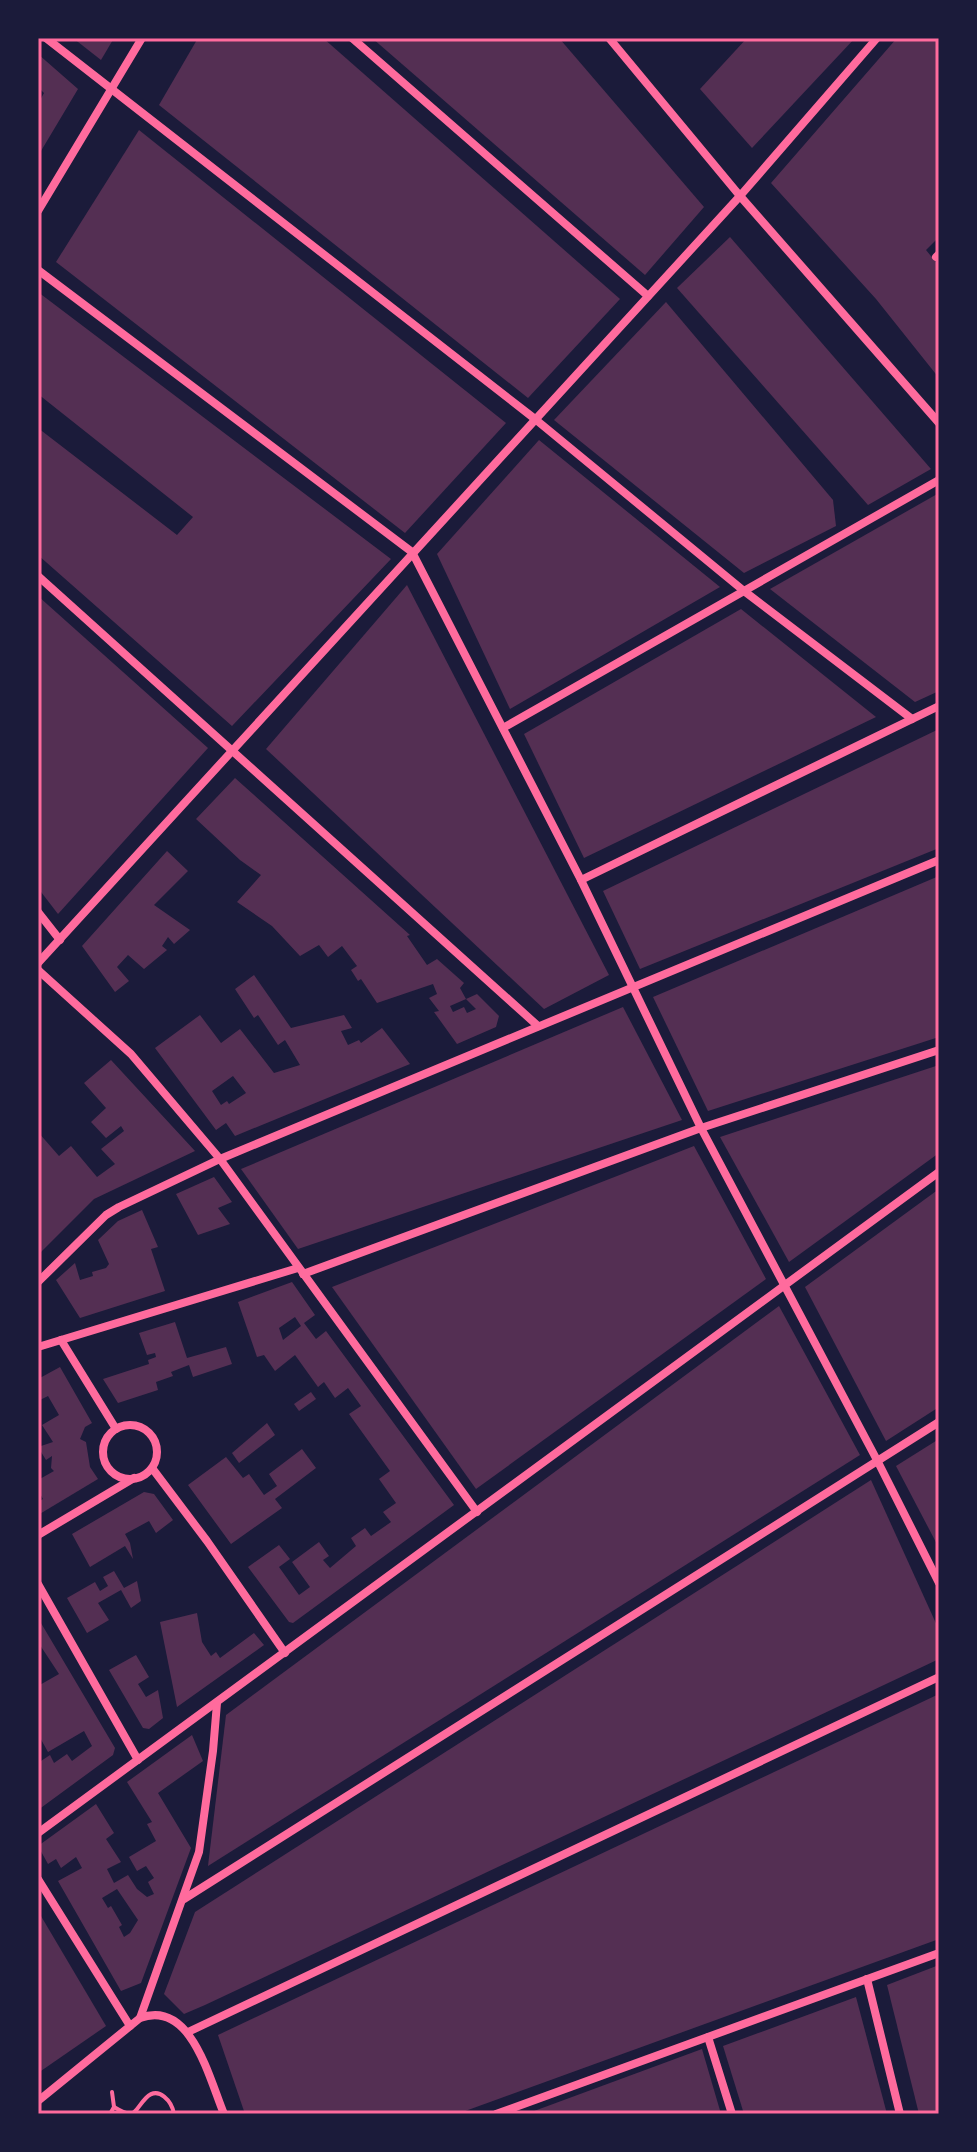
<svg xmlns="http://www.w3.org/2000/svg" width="977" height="2152" viewBox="0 0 977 2152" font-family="'Fira Sans',sans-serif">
<rect width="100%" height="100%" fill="#1b1b3a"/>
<g fill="#542f53" fill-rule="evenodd">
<path d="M73,38H114L101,60Z"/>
<path d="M198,38H323L620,299L528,398L159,105Z"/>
<path d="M372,38H559L704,207L645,275Z"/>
<path d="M747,38H855L752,148L700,89Z"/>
<path d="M897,38H939V237L926,250L939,266V378L876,299L771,183Z"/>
<path d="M38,54L78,89L38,156V104L44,93L38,87V72L41,68L38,66Z"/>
<path d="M139,130L506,423L405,533L56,262Z"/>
<path d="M730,237L931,469L868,505L677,288Z"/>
<path d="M38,292L391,559L232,726L38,555V428L177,535L193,517L38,394Z"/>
<path d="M666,302L833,500L836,526L744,573L554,420Z"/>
<path d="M539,440L720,587L510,709L437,554Z"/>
<path d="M939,493V691L915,702L770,589Z"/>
<path d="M407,585L609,975L544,1009L266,749Z"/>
<path d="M38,596L208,748L58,914L38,888Z"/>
<path d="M741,609L876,717L584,858L524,734Z"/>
<path d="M939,729V848L640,969L603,891Z"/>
<path d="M235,778L410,935L407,936L427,965L437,959L464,983L460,988L466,999L450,1006L453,1012L464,1007L467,1013L476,1009L466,999L477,994L499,1016L496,1027L457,1044L434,1012L439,1011L429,998L437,994L433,984L377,1003L361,979L358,981L353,973L351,970L357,966L342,946L328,957L319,945L300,956L272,926L237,902L261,875L240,860L196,819Z"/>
<path d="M167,851L188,871L154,905L190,930L174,944L168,937L162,946L167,950L144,969L128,955L117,967L129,981L115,992L82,946Z"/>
<path d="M939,876V1037L708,1111L653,997Z"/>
<path d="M254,975L291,1028L344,1015L352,1028L341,1031L348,1045L359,1040L361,1043L382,1028L410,1064L235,1136L226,1123L216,1130L155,1048L200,1015L221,1043L240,1029L274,1073L300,1065L285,1040L278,1045L258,1015L254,1018L235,989ZM233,1076L246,1093L229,1104L227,1101L221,1105L212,1091Z"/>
<path d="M623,1007L682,1120L298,1249L241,1169Z"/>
<path d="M111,1060L195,1151L94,1199L38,1255V1132L59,1156L71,1146L97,1177L115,1164L101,1149L124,1131L121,1126L106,1138L91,1122L106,1108L84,1083Z"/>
<path d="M939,1065V1153L789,1262L720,1137Z"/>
<path d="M694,1146L766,1279L476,1489L332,1287Z"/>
<path d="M214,1177L232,1202L218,1208L230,1224L198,1235L176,1194Z"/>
<path d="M939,1189V1407L886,1441L805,1287Z"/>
<path d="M142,1210L158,1247L151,1249L165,1291L80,1318L56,1280L75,1263L80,1280L93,1276L92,1272L106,1268L109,1264L98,1240L118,1221Z"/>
<path d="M292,1282L315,1315L304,1323L316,1339L326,1331L454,1505L293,1623L289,1622L248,1567L279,1545L290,1559L279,1567L299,1595L310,1587L292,1562L319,1542L329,1556L323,1560L330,1568L356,1546L351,1538L365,1528L371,1536L391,1522L383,1512L396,1503L379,1479L390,1471L349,1414L361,1406L348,1388L335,1398L324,1382L318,1387L295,1355L275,1371L264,1355L257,1357L238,1302ZM295,1317L301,1326L283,1340L279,1328Z"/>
<path d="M779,1306L860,1455L208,1866L226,1715Z"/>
<path d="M175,1322L187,1358L226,1347L232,1364L193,1377L189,1365L171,1372L173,1376L156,1382L158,1390L118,1403L103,1379L149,1364L148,1360L156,1357L155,1353L147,1355L139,1333Z"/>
<path d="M60,1367L92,1423L85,1427L80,1439L86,1442L90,1467L98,1479L38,1515V1502L43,1499L38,1490V1480L54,1471L51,1468L52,1456L46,1460L38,1447L53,1442L42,1425L59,1415L48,1396L38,1401V1379Z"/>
<path d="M311,1392L316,1399L299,1411L294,1404Z"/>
<path d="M267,1423L275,1435L239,1463L232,1453Z"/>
<path d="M939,1439V1548L896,1466Z"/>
<path d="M302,1449L316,1468L275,1499L282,1508L231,1544L188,1485L226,1457L243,1478L249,1474L264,1495L277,1486L269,1474Z"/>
<path d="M871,1480L939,1630V1659L205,2005L184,2014L164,1994L195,1912Z"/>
<path d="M144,1492L154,1494L173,1520L156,1533L149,1521L125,1534L130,1543L133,1559L125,1546L90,1567L72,1534Z"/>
<path d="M114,1571L124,1588L137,1581L141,1601L131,1608L121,1590L98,1603L109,1620L87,1633L67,1598L95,1582L100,1591L108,1586L103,1577Z"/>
<path d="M197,1613L202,1642L211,1656L216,1652L220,1658L254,1633L264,1645L177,1707L160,1622Z"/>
<path d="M38,1618L115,1748L113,1755L38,1810V1771L41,1770L38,1763L50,1755L54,1763L67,1754L72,1761L92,1746L84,1731L48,1752L38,1734V1686L59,1674L38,1642Z"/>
<path d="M136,1655L149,1677L138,1684L146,1697L158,1690L163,1718L149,1729L143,1728L109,1670Z"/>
<path d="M939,1694V1939L457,2114H245L218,2035Z"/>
<path d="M192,1735L203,1761L158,1793L191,1848L141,1983L121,1991L58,1881L82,1868L76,1857L61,1868L56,1859L48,1864L38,1846L96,1804L114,1833L106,1839L121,1862L107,1869L114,1883L128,1875L137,1889L147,1897L154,1894L148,1882L154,1878L146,1866L137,1871L129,1857L156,1841L147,1824L152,1822L127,1782ZM117,1889L138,1920L130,1933L124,1937L119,1927L122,1925L111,1906L108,1908L102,1898Z"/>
<path d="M38,1911L106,2026L38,2073Z"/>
<path d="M939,1965V2114H919L887,1985Z"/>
<path d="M856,1997L887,2114H744L723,2046Z"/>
<path d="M702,2049L721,2114H526Z"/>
</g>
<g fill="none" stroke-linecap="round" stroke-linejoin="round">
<g stroke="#ff6b9d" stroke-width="4">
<path d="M114,2107C137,2121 133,2111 146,2098C159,2085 172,2102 174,2114"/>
<path d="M110,2114L114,2107L112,2092"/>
</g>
<g stroke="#ff6b9d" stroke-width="8">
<path d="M46,38L535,419L744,591L912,719"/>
<path d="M352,38L648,296"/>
<path d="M609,38L740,196L939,423"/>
<path d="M38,211L142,38"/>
<path d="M936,257L939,254"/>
<path d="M38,270L412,552L581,880L701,1128L878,1462L939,1583"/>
<path d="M38,576L538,1026"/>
<path d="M503,728L939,480"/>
<path d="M581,880L939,706"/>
<path d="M38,912L60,940"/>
<path d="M38,963L740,196L877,38"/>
<path d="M38,970L131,1054L220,1159L477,1512"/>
<path d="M303,1274L701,1128L939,1050"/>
<path d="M38,1282L106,1215L119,1207L220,1159L939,860"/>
<path d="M61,1340L116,1429"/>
<path d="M38,1347L298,1268"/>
<circle cx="130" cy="1452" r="27"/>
<path d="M152,1468L207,1541L285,1653"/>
<path d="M38,1535L134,1478"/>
<path d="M38,1584L138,1760"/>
<path d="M38,1833L939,1172"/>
<path d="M38,1879L130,2026"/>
<path d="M184,1899L939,1422"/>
<path d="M867,1979L900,2114"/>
<path d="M140,2018L199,1852L213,1751L217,1703"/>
<path d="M188,2032L939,1677"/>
<path d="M708,2037L732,2114"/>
<path d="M38,2101L140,2018C191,1999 209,2078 224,2114"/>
<path d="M496,2114L939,1953"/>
</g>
</g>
<rect width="977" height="2152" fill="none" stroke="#1b1b3a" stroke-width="80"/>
<rect x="40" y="40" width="897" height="2072" fill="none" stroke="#ff6b9d" stroke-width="3"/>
</svg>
